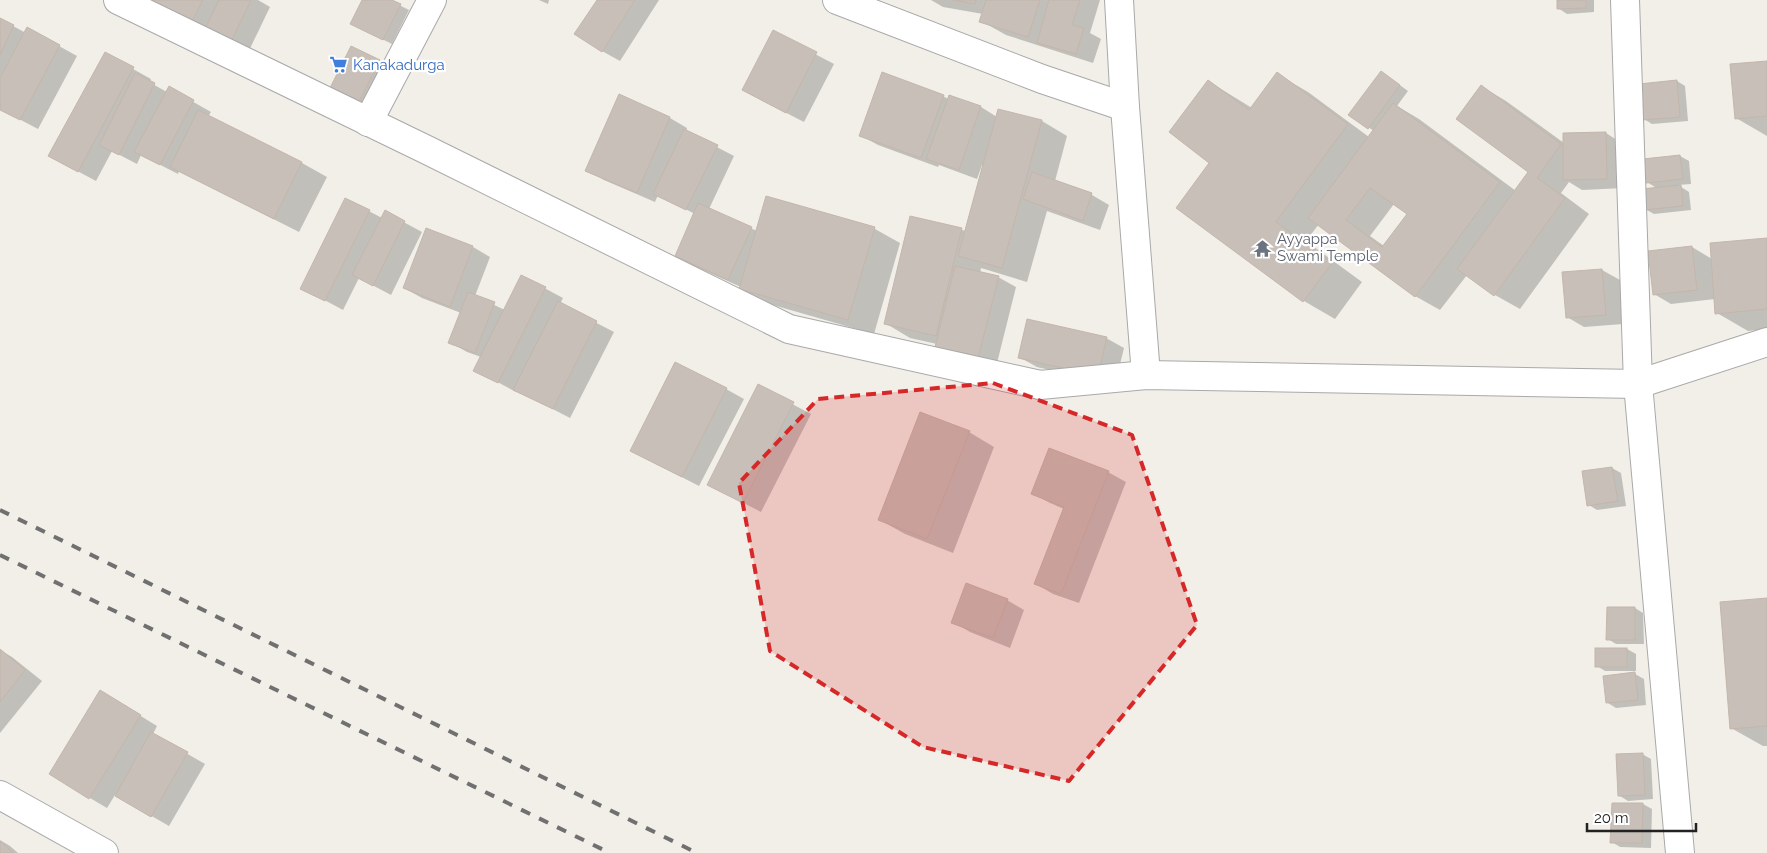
<svg xmlns="http://www.w3.org/2000/svg" width="1767" height="853" viewBox="0 0 1767 853" font-family="Raleway,sans-serif">
<rect width="100%" height="100%" fill="#f2efe9"/>
<g fill="#0003" fill-rule="evenodd">
<path d="M145,0H258L270,7L245,59Z"/>
<path d="M363,0H389L409,10L392,44L360,28Z"/>
<path d="M539,0H549L548,4Z"/>
<path d="M598,0H659L620,61L602,51Z"/>
<path d="M931,0H1100L1090,33L1101,39L1093,63L1006,35L981,21L983,14L943,7Z"/>
<path d="M1558,0H1594V12L1567,14L1558,8Z"/>
<path d="M0,19L26,33L59,46L77,56L38,129L0,109Z"/>
<path d="M773,32L834,64L804,122L761,100Z"/>
<path d="M351,47L397,72L373,119L345,106Z"/>
<path d="M106,54L151,79L149,82L167,92L169,88L211,112L208,117L302,163L327,177L299,232L179,171L178,174L141,155L137,164L112,151L96,181L68,166Z"/>
<path d="M1767,62V136L1736,118Z"/>
<path d="M1277,74L1308,92L1369,137L1374,131L1350,115L1390,78L1408,91L1397,106L1419,119L1516,191L1530,172L1481,86L1506,101L1564,143L1606,133L1623,144L1624,188L1582,190L1569,182L1561,193L1589,214L1520,309L1495,295L1467,275L1440,310L1415,296L1319,224L1306,241L1362,282L1335,319L1304,301L1211,162L1208,81L1252,108ZM1394,204L1408,214L1384,246L1370,236Z"/>
<path d="M1677,81L1685,86L1688,121L1652,124L1644,119Z"/>
<path d="M619,96L670,118L687,128L686,131L734,156L709,209L757,231L767,197L875,229L900,243L874,334L766,303L740,288L741,287L694,266L676,256L695,214L658,195L655,202L604,180L587,170Z"/>
<path d="M943,96L948,99L949,96L981,107L997,117L999,110L1042,121L1067,136L1055,181L1092,195L1109,205L1100,230L1047,211L1027,282L981,268L980,273L998,277L1016,287L995,371L937,344L910,338L885,323L911,217L966,231L984,165H982L977,179L939,165L938,167L878,145L860,135Z"/>
<path d="M1680,156L1689,161L1691,184L1678,185L1689,192L1691,210L1654,214L1645,209L1658,189L1647,182Z"/>
<path d="M346,199L382,218L385,212L422,232L391,295L359,278L343,310L302,288Z"/>
<path d="M427,230L473,247L490,257L475,296L505,310L522,276L563,298L560,304L614,332L570,418L516,390V392L475,370L481,357L467,352L450,342L461,313L422,298L404,288Z"/>
<path d="M1767,239V329L1748,331L1717,313L1715,299L1671,304L1654,294L1692,247L1712,259Z"/>
<path d="M1602,270L1620,280L1623,324L1584,327L1567,317Z"/>
<path d="M1106,338L1124,348L1115,385L1037,367L1019,357Z"/>
<path d="M758,386L811,414L761,512L709,485Z"/>
<path d="M726,389L744,399L699,486L631,451Z"/>
<path d="M969,432L994,447L953,553L905,534L880,520Z"/>
<path d="M1612,468L1621,473L1626,506L1597,510L1589,505Z"/>
<path d="M1108,472L1126,482L1079,603L1053,594L1036,584L1064,509L1050,503L1032,493Z"/>
<path d="M1767,599V746H1763L1731,728Z"/>
<path d="M1007,600L1024,610L1010,648L970,632L953,622Z"/>
<path d="M1635,608L1643,613L1644,644H1616L1608,639Z"/>
<path d="M1627,649L1636,654V671H1605L1597,666Z"/>
<path d="M0,650L12,657L42,681L0,733Z"/>
<path d="M1635,674L1644,679L1646,705L1616,708L1608,703Z"/>
<path d="M118,702L157,726L153,734L205,764L169,826L115,795L107,808L90,798Z"/>
<path d="M1642,754L1651,759L1653,799L1628,801L1620,796Z"/>
<path d="M1643,804L1652,809L1651,848L1620,847L1612,842Z"/>
<path d="M0,840L10,846L18,853H0Z"/>
</g>
<g fill="#c7bfb8" stroke="#c4b6ab" fill-rule="evenodd">
<path d="M144,0H203L187,31Z"/>
<path d="M219,0H251L227,50L201,37Z"/>
<path d="M362,0H392L401,4L383,40L350,24Z"/>
<path d="M597,0H635L602,52L574,34Z"/>
<path d="M953,0H976L975,4Z"/>
<path d="M986,0H1040L1028,37L979,22Z"/>
<path d="M1049,0H1080L1072,25L1084,28L1076,54L1037,43Z"/>
<path d="M1557,0H1586V8L1557,9Z"/>
<path d="M0,18L14,25L0,55Z"/>
<path d="M27,27L60,45L20,120L0,110V78Z"/>
<path d="M773,30L817,52L786,113L742,90Z"/>
<path d="M351,46L380,60L355,110L326,96Z"/>
<path d="M105,52L134,67L78,172L48,156Z"/>
<path d="M1767,61V116L1735,119L1730,64Z"/>
<path d="M1381,71L1400,85L1368,129L1348,115Z"/>
<path d="M882,72L944,95L921,158L859,136Z"/>
<path d="M1277,72L1348,124L1276,222L1332,263L1303,302L1176,208L1209,163L1169,132L1208,80L1249,110Z"/>
<path d="M135,73L155,83L119,155L99,145Z"/>
<path d="M1677,80L1680,117L1642,120L1639,84Z"/>
<path d="M1481,85L1561,144L1537,178L1565,198L1494,296L1457,269L1528,172L1456,119Z"/>
<path d="M169,86L194,100L160,165L134,152Z"/>
<path d="M619,94L670,117L637,193L585,171Z"/>
<path d="M949,95L981,106L959,170L926,159Z"/>
<path d="M1393,103L1500,182L1415,297L1308,218ZM1370,188L1407,214L1382,247L1346,220Z"/>
<path d="M998,109L1042,120L1002,268L958,256Z"/>
<path d="M198,110L302,162L274,219L170,167Z"/>
<path d="M684,129L718,145L686,210L653,194Z"/>
<path d="M1606,132L1607,179L1563,180V133Z"/>
<path d="M1680,155L1683,179L1646,183L1643,159Z"/>
<path d="M1032,172L1092,193L1083,221L1023,199Z"/>
<path d="M1681,185L1683,206L1644,210L1641,189Z"/>
<path d="M766,196L875,227L848,320L739,289Z"/>
<path d="M345,198L370,210L325,301L300,289Z"/>
<path d="M698,203L752,227L728,280L675,256Z"/>
<path d="M385,210L405,221L373,286L352,275Z"/>
<path d="M910,216L962,228L936,336L884,324Z"/>
<path d="M426,228L473,246L450,307L403,288Z"/>
<path d="M1767,238V309L1715,314L1710,243Z"/>
<path d="M1692,246L1697,290L1653,295L1648,251Z"/>
<path d="M955,266L999,276L977,362L934,351Z"/>
<path d="M1602,269L1606,315L1566,318L1562,272Z"/>
<path d="M521,275L546,287L498,383L473,371Z"/>
<path d="M468,292L495,302L475,353L448,343Z"/>
<path d="M558,301L597,321L553,409L513,390Z"/>
<path d="M1027,319L1107,337L1098,376L1018,358Z"/>
<path d="M675,362L727,388L682,477L630,451Z"/>
<path d="M758,384L794,402L743,503L707,485Z"/>
<path d="M920,412L970,431L927,539L878,520Z"/>
<path d="M1049,448L1109,471L1061,594L1034,584L1064,507L1031,494Z"/>
<path d="M1612,467L1618,501L1587,506L1582,471Z"/>
<path d="M966,583L1008,599L993,638L951,623Z"/>
<path d="M1767,598V726L1730,729L1720,602Z"/>
<path d="M1607,607H1635V640H1606Z"/>
<rect x="1595" y="648" width="32" height="19"/>
<path d="M0,649L25,670L0,702Z"/>
<path d="M1635,672L1638,700L1606,703L1603,676Z"/>
<path d="M100,690L141,715L89,799L49,774Z"/>
<path d="M151,732L188,752L151,817L115,796Z"/>
<path d="M1643,753L1645,795L1618,796L1616,754Z"/>
<path d="M1612,803H1643L1642,843H1610Z"/>
<path d="M0,841L13,853H0Z"/>
</g>
<g fill="none" stroke-linecap="round" stroke-linejoin="round">
<defs>
<g id="minor">
<path d="M118,0L427,150L789,329L1040,385L1146,375L1638,384L1767,342"/>
<path d="M837,0L1042,79L1125,107"/>
<path d="M1119,0L1125,107L1146,375"/>
<path d="M1625,0L1638,384L1680,853"/>
<path d="M368,122L432,0"/>
<path d="M0,795L104,853"/>
</g>
</defs>
<use href="#minor" stroke="#a9a9a9" stroke-width="30"/>
<use href="#minor" stroke="#fff" stroke-width="28"/>
<g stroke="#707070" stroke-width="4" stroke-dasharray="10 10" stroke-linecap="butt">
<path d="M0,510L697,853"/>
<path d="M0,555L610,853"/>
</g>
</g>
<path fill="#d62828" fill-opacity="0.2" stroke="#d62828" stroke-width="4" stroke-dasharray="10 6" stroke-linejoin="round" d="M993,383L1132,435L1197,625L1069,781L923,747L770,651L739,483L818,399Z"/>
<defs>
<symbol id="supermarket-bare" viewBox="-9 -9 18 18"><path d="M-6-5.5h2.5l.6 2H6L4.5 2H-2.5L-4.4-4H-6ZM-1.5 3.2a1.3 1.3 0 1 0 .1 0ZM3 3.2a1.3 1.3 0 1 0 .1 0Z" fill="#3f7fe0" stroke="#fff" stroke-width="2.5" paint-order="stroke"/></symbol>
<symbol id="temple-bare" viewBox="-9 -9 18 18"><path d="M0-6L5-2H3V0L6.5 2.5H4V6H1.5V3h-3V6H-4V2.5H-6.5L-3 0V-2H-5Z" fill="#6b7280" stroke="#fff" stroke-width="2.5" paint-order="stroke"/></symbol>
</defs>
<g fill-rule="evenodd">
<use href="#supermarket-bare" x="326" y="52" width="25" height="25"/>
<use href="#temple-bare" x="1250" y="236" width="25" height="25"/>
</g>
<g text-anchor="middle" dominant-baseline="central" stroke-width="4.5" stroke-linejoin="round" paint-order="stroke">
<g font-size="15" fill="#366cbe" stroke="#fff" text-anchor="start">
<text x="353" y="65">Kanakadurga</text>
</g>
<g font-size="15" fill="#5b616d" stroke="#fff" text-anchor="start">
<text x="1277" y="239">Ayyappa<tspan x="1277" dy="17">Swami Temple</tspan></text>
</g>
</g>
<path d="M1587 823v8h109v-8" fill="none" stroke="#222222" stroke-width="2.5"/>
<text x="1594" y="823" font-size="15" fill="#222222" stroke="#ffffff" stroke-width="4" paint-order="stroke">20 m</text>
</svg>
